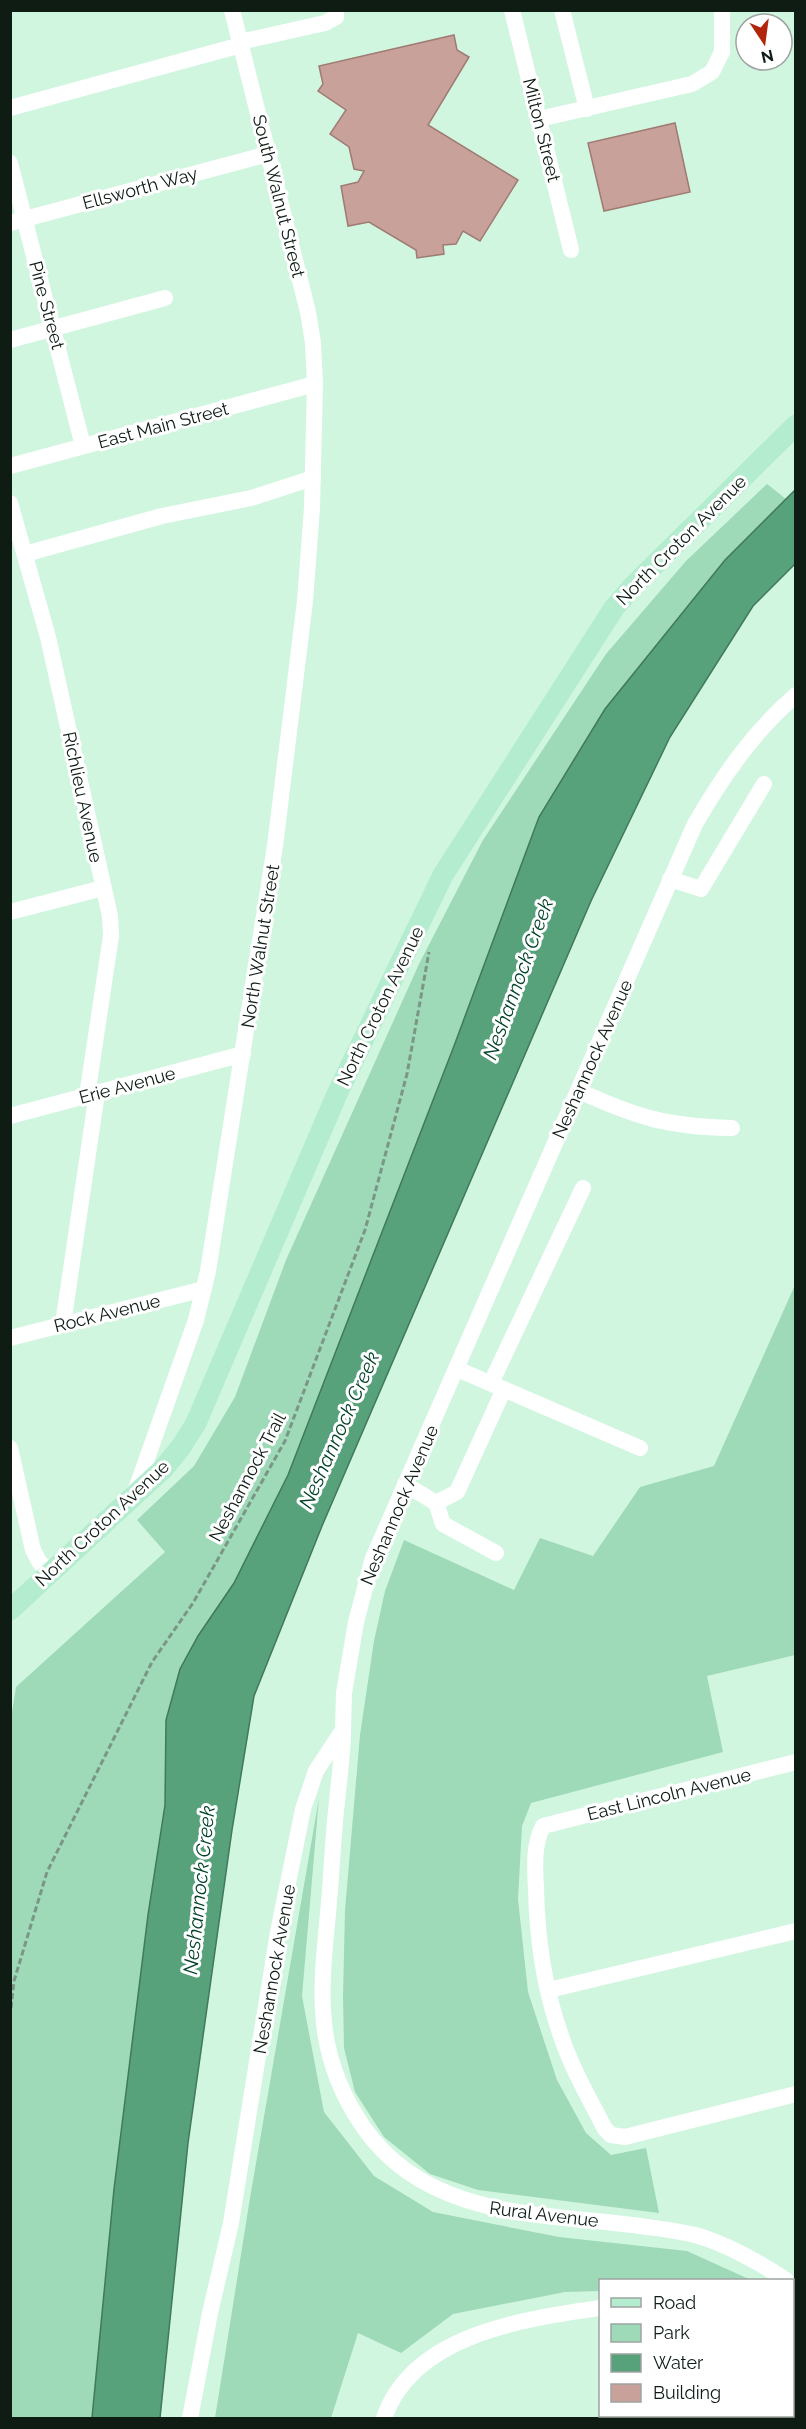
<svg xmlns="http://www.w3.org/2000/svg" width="806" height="2429" viewBox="0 0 806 2429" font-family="Raleway,sans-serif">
<rect width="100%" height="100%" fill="#d1f6e0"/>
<g fill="#9ed9b8">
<path d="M767,484L786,499L725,560L605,709L539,817L454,1046L288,1475L234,1583L198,1636L166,1720L165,1805L148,1915L114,2189L92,2418H11L10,1725L16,1687L165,1552L137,1520L194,1466L235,1397L286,1260L419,964L483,840L606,654L686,561Z"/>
<path d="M795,1285V1655L707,1676L723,1752L531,1803L522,1826L518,1899L528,1992L557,2080L586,2133L611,2155L646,2148L659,2213L478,2190L430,2174L384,2137L355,2092L344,2048L343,1996L345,1910L360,1735L374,1641L385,1591L404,1540L514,1590L540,1538L593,1556L640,1487L714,1466Z"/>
<path d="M319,1798L302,1996L324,2112L374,2176L433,2212L559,2237L687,2251L751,2280H600V2291L565,2292L453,2314L401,2353L358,2333L331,2418H215L250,2198Z"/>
</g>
<path fill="#57a17b" stroke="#41795c" stroke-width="1.5" d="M795,490V564L753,606L670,737L591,901L322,1526L254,1696L232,1830L188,2143L160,2418H92L114,2189L148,1915L165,1805L166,1720L180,1669L198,1636L234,1583L288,1475L454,1046L539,817L605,709L725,560Z"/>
<g fill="#c8a29a" stroke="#9f7b73" stroke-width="1.5">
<path d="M454,35L457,50L469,57L428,125L518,180L480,241L463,231L456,244L443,245L444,254L417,258L416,250L369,222L348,226L341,186L358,182L364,171L354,169L349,147L330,134L346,110L318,91L323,84L319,66Z"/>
<path d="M675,123L690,192L604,211L588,143Z"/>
</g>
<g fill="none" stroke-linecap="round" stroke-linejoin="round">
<path stroke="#7b9686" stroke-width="3" stroke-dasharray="6 3" stroke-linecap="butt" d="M10,2017L14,1981L47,1872L152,1662L193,1603L285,1441L365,1230L407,1074L429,952"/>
<g stroke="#fff" stroke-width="16">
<path d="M512,10L571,250"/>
<path d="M562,10L587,109"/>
<path d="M240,42L325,23L336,17V10"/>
<path d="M10,108L241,45"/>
<path d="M539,119L692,84L712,72L722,52V10"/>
<path d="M10,163L83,446"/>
<path d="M10,223L268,154"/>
<path d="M10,340L165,298"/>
<path d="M10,466L315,384"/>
<path d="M10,503L48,637L110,916L111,936L87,1096"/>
<path d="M25,554L162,516L251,498L313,478"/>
<path d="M670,879L701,889L764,784"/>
<path d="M10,912L103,888"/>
<path d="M579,1091C636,1117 668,1127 732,1128"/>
<path d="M10,1116L243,1054"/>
<path d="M63,1324L97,1093"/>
<path d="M10,1338L204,1289"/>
<path d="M457,1369L640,1448"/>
<path d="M491,1383L583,1188"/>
<path d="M10,1448L33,1550L40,1563L51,1572"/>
<path d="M405,1484L436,1503L457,1492L504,1389"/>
<path d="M134,1495L196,1320L208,1271L275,846L305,601L312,508L315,384L313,343L308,312L232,10"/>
<path d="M436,1503L443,1524L496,1553"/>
<path d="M343,1730C343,1754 339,1778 337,1802C333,1835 332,1869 329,1902C326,1938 321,1974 323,2010C325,2054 339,2092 364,2128C428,2219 541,2213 640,2226C661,2229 682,2231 702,2237C733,2247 760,2263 786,2280"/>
<path d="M796,1762L543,1826C533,1846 535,1867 536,1889C537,1937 544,1987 560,2033C571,2067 589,2098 605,2129L611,2135L625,2137L796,2094"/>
<path d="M549,1990L796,1931"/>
<path d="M792,2350L796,2352"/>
<path d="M190,2418L210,2313L231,2223L278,1932L303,1809L316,1771L343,1730L344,1693L356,1622L373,1558L695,824C723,776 753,732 796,695"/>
<path d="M384,2418C413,2334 524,2319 600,2308"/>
</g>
<path stroke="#b3ecce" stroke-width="21" d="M10,1610L163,1469L181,1447L196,1423L337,1094L443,875L614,608L632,587L796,425"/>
</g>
<g text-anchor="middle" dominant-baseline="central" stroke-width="6" stroke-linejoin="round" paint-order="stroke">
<g font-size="18" fill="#0e1c14" stroke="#fff">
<text transform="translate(542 130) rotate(76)">Milton Street</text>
<text transform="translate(140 188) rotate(-15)">Ellsworth Way</text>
<text transform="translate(279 196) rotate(76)">South Walnut Street</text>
<text transform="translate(47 305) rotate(75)">Pine Street</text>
<text transform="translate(163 425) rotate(-15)">East Main Street</text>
<text transform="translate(681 540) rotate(-45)">North Croton Avenue</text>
<text transform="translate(83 797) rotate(78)">Richlieu Avenue</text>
<text transform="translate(260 946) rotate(-81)">North Walnut Street</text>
<text transform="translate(380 1006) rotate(-64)">North Croton Avenue</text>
<text transform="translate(592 1059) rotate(-66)">Neshannock Avenue</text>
<text transform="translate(127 1085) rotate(-15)">Erie Avenue</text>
<text transform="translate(107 1313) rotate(-14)">Rock Avenue</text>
<text transform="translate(247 1477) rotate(-62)">Neshannock Trail</text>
<text transform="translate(399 1505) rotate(-67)">Neshannock Avenue</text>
<text transform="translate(102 1523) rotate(-43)">North Croton Avenue</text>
<text transform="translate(669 1794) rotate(-14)">East Lincoln Avenue</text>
<text transform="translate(274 1969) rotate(-80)">Neshannock Avenue</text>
<text transform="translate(544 2214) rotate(7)">Rural Avenue</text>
</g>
<g font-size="20" font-style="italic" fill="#024228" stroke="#fff">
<text transform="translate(518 979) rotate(-70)">Neshannock Creek</text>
<text transform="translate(339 1430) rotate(-66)">Neshannock Creek</text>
<text transform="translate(199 1890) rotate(-84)">Neshannock Creek</text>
</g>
</g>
<rect width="806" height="2429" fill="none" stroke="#0e1c14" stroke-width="24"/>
<rect x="599" y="2279" width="195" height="138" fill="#ffffff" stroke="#9fa4a1" stroke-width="1.5"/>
<rect x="611" y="2298" width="30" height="9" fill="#b3ecce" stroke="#9fa4a1" stroke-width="1.5"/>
<text x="653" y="2309" font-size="18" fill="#0e1c14">Road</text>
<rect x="611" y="2324" width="30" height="18" fill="#9ed9b8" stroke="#9fa4a1" stroke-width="1.5"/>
<text x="653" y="2339" font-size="18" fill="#0e1c14">Park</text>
<rect x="611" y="2354" width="30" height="18" fill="#57a17b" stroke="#9fa4a1" stroke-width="1.5"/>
<text x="653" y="2369" font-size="18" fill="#0e1c14">Water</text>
<rect x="611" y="2384" width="30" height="18" fill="#c8a29a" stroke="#9fa4a1" stroke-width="1.5"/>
<text x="653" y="2399" font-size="18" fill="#0e1c14">Building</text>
<g transform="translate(764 42) rotate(167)"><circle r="28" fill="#ffffff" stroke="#9fa4a1" stroke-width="1.5"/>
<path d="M0-4.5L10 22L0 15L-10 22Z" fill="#b2250a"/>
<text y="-9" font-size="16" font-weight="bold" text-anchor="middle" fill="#0e1c14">N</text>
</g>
</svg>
